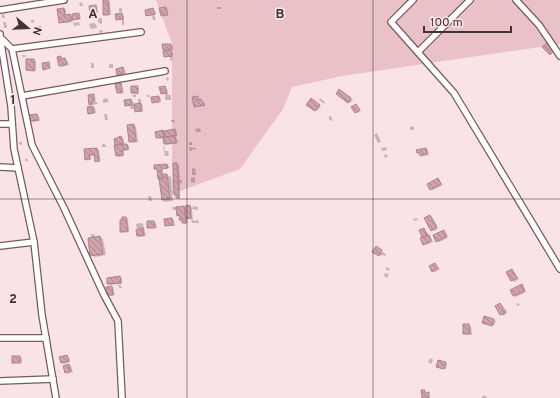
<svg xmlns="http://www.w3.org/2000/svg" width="560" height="398" viewBox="0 0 560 398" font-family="Overpass,sans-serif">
<defs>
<pattern id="building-back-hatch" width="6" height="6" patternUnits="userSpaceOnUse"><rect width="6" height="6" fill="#d3a1a9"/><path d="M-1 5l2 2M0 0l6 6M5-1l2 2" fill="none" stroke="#ad848a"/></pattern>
</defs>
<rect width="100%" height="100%" fill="#fae3e7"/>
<path fill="#eac1c7" d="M156,0H560V44L342,76L292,87L283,109L240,169L172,194V44Z"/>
<g fill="#0003">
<path d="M104,0L110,1L111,15H104Z"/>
<path d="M82,2L83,6H80V4H77Z"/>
<path d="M95,6L97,7L98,13L94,14L96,15L97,17L91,18L90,15H95L91,13Z"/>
<rect x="217" y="7" width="4" height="2"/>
<rect x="119" y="8" width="3" height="4"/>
<path d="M64,9L66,10V16L70,15L73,17L78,14L80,15L81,19L75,20L72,18L73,22L62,23L60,22Z"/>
<path d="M153,9L155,11L156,15H154L156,20H153L152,16L147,15Z"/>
<path d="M2,14H4L5,18H2Z"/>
<path d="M122,14L124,16V25H122V20L117,19Z"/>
<path d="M98,18H102V24L98,23Z"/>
<path d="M31,20H34V23L31,22Z"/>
<path d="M3,22H6L7,28H4Z"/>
<path d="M79,22L80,25L74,26L73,23Z"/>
<path d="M94,23L96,24L97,28L92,29L90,28L89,24Z"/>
<rect x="38" y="26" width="3" height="5"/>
<path d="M99,30H102L103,32L100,33Z"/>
<path d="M171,45L173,46V50H169L173,53L172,61L170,60V57L165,56L168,52L164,49Z"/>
<path d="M22,55H25L26,57H23Z"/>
<path d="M61,58L67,60L69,65L62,67L60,66Z"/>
<path d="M34,60L36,61V71L27,70Z"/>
<rect x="91" y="63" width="3" height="5"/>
<rect x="109" y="64" width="4" height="4"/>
<path d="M123,68L125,70L126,74L120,75L118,74Z"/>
<path d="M168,77L169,80L167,81L166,78Z"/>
<path d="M120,84L122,85L124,93L120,94L118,92Z"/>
<path d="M137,87L139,88V94H136V97H133L132,95H136L132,92Z"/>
<path d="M165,87L167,89L168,95H171V100H165V94H161Z"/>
<path d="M340,91L353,100L350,103L337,94Z"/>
<path d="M93,95L95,97L96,102H97L98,104L92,105L90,104Z"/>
<path d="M146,95H149L150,97H147Z"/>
<path d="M159,97L161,98V102L155,103L153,102Z"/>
<path d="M197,97L200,100L205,103V106L197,107L195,106Z"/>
<path d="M107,98L109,102L103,103V99Z"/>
<path d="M320,98L325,102L324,104L319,100Z"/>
<rect x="138" y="99" width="3" height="4"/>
<path d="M131,100L133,101L134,105L141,104L143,106V112H138L136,111V109H131L130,106L126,105L125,101Z"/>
<path d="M313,101L321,106L317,111L315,110Z"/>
<path d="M356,105L361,111L357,113L355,112Z"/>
<path d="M93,107L95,108L96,113L91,114L89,113Z"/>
<path d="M104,114H107L108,120H105Z"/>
<path d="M37,115L39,116L40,121L33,122L31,121L30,116Z"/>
<path d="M329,116L332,117V121L329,120Z"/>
<path d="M171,120H174L175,122H171Z"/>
<path d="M134,125L136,127L138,142L132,143L130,142Z"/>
<path d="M410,126L414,127V130H410Z"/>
<path d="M195,129L200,128L201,132H196Z"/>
<path d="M175,130L177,132V136L174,137L177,139L178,143L167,145L165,144L164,138L159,139L157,138L163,131L166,133Z"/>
<path d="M377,133L381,142L378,143L374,135Z"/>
<path d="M121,137L123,138L125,145L129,146V150L124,151V156L119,157L117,156L115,140Z"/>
<path d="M19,142H22V145L19,144Z"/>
<rect x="189" y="142" width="3" height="3"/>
<path d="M102,144H105L106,147H102Z"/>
<path d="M163,146H164L165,151H168L169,156H165Z"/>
<path d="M189,147L194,148L195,147L196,150L192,149V151H190Z"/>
<path d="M386,147L387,150L382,151L381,148Z"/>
<path d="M97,149L99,150L101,162L96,161L95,155L91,156V160L86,159V150Z"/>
<path d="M426,149L428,150L429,155L423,156L418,153Z"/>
<path d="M386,154L388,157L385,158L384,155Z"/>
<rect x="25" y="159" width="3" height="2"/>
<path d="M177,164L179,165L180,180H182V183H180V199L177,198Z"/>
<path d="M167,165L169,166V168L163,169V175H167L171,177L173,201L166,202L162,200L160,179L159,178L158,170L155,169V166Z"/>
<path d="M192,168L196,169V171H194L196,173V175H192Z"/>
<path d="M191,177L195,178V183L191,182Z"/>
<path d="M438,179L443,185L433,190L431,189Z"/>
<path d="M148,196H151L152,201H149Z"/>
<path d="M190,206L193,208V206L198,207V210L192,209L193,221L198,220L199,223H192L191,219H187L188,223L185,224L180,220L181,217L178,215V210H173L172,207Z"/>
<path d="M430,216L432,217L438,229L434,231L432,230Z"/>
<path d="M126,218L128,219L129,232L122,233L121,232Z"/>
<path d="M417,218L418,220L414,221L413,219Z"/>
<path d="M172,219L174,220L175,226H168L166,225Z"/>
<path d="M148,222L156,223L157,228H148Z"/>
<path d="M141,223L143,224L146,236L140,237L138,236L136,224Z"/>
<path d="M424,229L431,237L433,242L426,245L424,244L425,237L423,236Z"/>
<path d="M444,231L448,238L439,242L437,241Z"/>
<path d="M91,234H94L95,238L100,237L103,239L106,255L95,257L91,255L94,238L91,237Z"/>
<path d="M376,248L386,254L385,256L382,255V256L374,252Z"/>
<path d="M435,264L440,269L435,272L433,271Z"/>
<path d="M387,267L390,269L388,271L385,269Z"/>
<path d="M512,270L519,279L514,282L508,272Z"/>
<path d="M385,273L389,274L387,278L384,276Z"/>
<path d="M120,277L122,278V284H118L121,286L122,288H119L118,284L110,285L108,284Z"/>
<path d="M522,285L526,292L516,297L514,296L511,290Z"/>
<path d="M111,287L113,288L115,295L111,296L109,295Z"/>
<path d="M518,303L520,305L518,306L516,304Z"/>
<path d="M500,304L507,313L503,316L496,307Z"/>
<path d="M494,320L496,321L494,326L485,323Z"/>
<path d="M464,325L471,326L472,335L464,334Z"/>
<path d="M67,356L69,357L70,362L64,364L62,363Z"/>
<path d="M20,357L22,358V363L13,362Z"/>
<path d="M430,358L433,360L431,364L428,362Z"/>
<path d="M445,362L447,364L446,369L439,367Z"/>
<path d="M69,365L71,366L73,372L68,374L66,372Z"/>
<path d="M484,395L488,398H481Z"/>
</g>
<g fill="url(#building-back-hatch)" stroke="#a9878d">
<path d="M103,0H108L109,15H103Z"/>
<path d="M96,5L97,12L90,13L89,6Z"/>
<path d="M166,7L168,15L161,16L159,8Z"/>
<path d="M64,8L65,15L70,14L71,21L59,23L57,9Z"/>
<path d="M153,8L155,14L146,16L145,10Z"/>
<path d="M79,13V19L72,20V14Z"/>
<path d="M122,13L123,19L116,20L115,14Z"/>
<path d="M547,43L554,50L550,55L542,47Z"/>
<path d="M162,44H171V50H163Z"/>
<path d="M171,50L172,56L164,57L163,51Z"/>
<path d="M61,56V59L65,58L67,64L59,66L57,57Z"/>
<path d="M26,59H34V71L26,70Z"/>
<path d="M49,62L50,68L43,70L42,63Z"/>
<path d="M123,67L124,73L117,75L116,69Z"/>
<path d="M121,83L122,92L117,93L115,84Z"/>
<path d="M131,86H138L137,93H131Z"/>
<path d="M165,86L167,93L161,94L159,87Z"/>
<path d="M339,89L351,98L348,103L336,94Z"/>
<path d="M94,94V100L92,101V104L89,105L88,95Z"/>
<path d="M159,96V102L152,103L151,97Z"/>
<path d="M198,96V100L201,99L204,105L194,107L192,97Z"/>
<path d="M311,98L320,105L315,111L306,105Z"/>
<path d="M131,99L132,105L125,106L124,100Z"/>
<path d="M141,103V111L135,112L134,104Z"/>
<path d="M356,104L360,110L355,113L351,107Z"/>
<path d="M93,106L94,113L88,114L87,107Z"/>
<path d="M37,114L38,120L30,121L29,115Z"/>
<path d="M134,124L136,141L129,142L127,125Z"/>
<path d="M175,129L176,135L165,137L164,131Z"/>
<path d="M163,130L164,137L156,138L155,132Z"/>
<path d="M121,136L123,143L115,145L114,139Z"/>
<path d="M175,136L176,143L164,144L163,138Z"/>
<path d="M127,144L128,149L122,150L123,155L116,156L114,145Z"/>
<path d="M97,148L99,161L95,162L94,154L89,155L90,159L85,160L84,149Z"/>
<path d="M426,148L427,154L420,156V153H417L416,150Z"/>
<path d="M173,163H177L179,198H176V195H174Z"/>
<path d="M167,164L168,168L161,169L162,178L158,179L157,169H154V165Z"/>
<path d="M163,174H167L170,199L162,200L159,179L164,178Z"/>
<path d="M438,178L441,184L430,190L427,184Z"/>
<path d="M190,205L191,218L186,219L185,206Z"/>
<path d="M184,206L186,223H182V220H179L180,215L177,216L176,207Z"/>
<path d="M430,215L437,227L431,231L424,218Z"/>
<path d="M122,217H126L128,231L120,232V220L122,219Z"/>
<path d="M172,218L173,225L165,226L164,219Z"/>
<path d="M147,221H154L155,228H147Z"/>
<path d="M143,228L144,235L137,236L136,230Z"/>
<path d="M424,228L427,235L422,237L419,230Z"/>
<path d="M444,230L447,236L436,242L433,235Z"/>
<path d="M429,235L431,241L423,245L420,238Z"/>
<path d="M100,236L103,254L90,256L88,238Z"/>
<path d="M376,246L382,250L379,256L372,252Z"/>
<path d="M435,263L438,268L432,272L429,266Z"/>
<path d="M512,269L517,278L511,281L506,272Z"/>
<path d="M120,276L121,283L107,284V278Z"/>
<path d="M522,284L525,291L513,296L510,290Z"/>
<path d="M112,286L113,295H108L106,287Z"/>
<path d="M500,303L506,312L500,315L495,306Z"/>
<path d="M484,316L494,319L492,326L482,323Z"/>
<path d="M463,324H469L470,334H463Z"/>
<path d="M67,355L69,361L61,363L59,357Z"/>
<rect x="12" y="356" width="8" height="7"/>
<path d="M438,360L446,362L444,369L436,367Z"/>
<path d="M69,364L71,371L65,373L63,366Z"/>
<path d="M421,390H425V393L429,392V398H422Z"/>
</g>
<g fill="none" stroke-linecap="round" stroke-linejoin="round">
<defs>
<g id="street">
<path d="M413,0L391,22L454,93L560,269"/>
<path d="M516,0L539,25L560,56"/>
<path d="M0,10L64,0"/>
<path d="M0,34V37L12,49L32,145L64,208L104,295L118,321L122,398"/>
<path d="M0,37L11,106L14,149L34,242L42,315L56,398"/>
<path d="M12,49L141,32"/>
<path d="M418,52L470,0"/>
<path d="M22,96L165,71"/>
<path d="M0,124H12"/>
<path d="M0,167L18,168"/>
<path d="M0,246L34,242"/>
<path d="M0,338H46"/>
<path d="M0,381L53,379"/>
</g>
</defs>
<use href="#street" stroke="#78595e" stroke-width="8"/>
<use href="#street" stroke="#fff" stroke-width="5.5"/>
</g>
<path fill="none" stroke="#413335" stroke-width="1" stroke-opacity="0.55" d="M187,0V398M373,0V398M0,199H560"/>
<g font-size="13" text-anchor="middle" font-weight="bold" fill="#413335" stroke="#fae3e7" stroke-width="3.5" stroke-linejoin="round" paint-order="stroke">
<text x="93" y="18">A</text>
<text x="280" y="18">B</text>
<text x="13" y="104">1</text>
<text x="13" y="303">2</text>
</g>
<g transform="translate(28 28) rotate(109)" stroke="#fae3e7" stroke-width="3" paint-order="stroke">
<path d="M0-3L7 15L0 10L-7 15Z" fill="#413335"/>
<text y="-6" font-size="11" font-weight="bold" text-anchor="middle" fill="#413335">N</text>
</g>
<path d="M424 26v6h87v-6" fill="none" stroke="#413335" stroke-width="2"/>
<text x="430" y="26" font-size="12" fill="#413335" stroke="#fae3e7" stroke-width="3" paint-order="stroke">100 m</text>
</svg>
